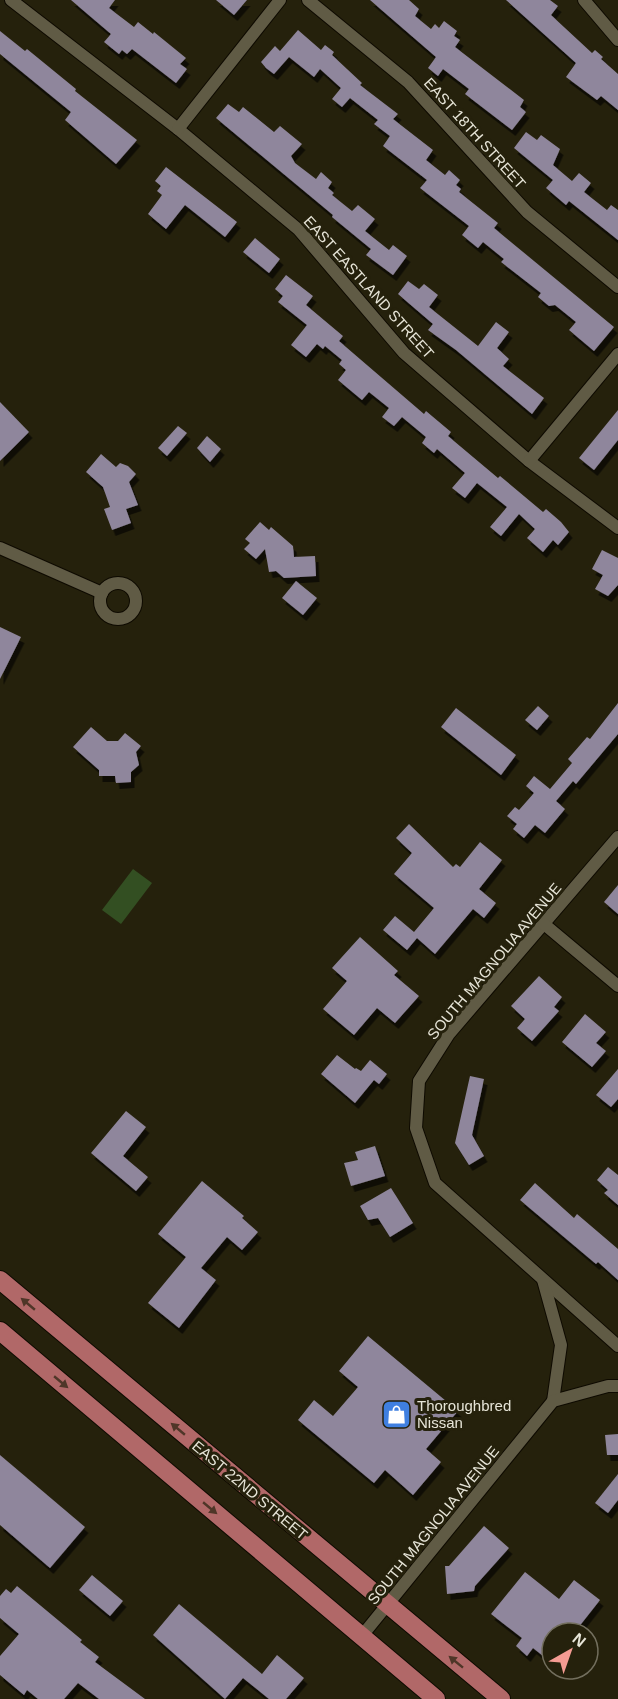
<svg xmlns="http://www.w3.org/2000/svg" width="618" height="1699" viewBox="0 0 618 1699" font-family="Arial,sans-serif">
<defs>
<filter id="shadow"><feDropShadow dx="3.5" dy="6" stdDeviation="0" flood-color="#0009"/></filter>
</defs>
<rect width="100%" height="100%" fill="#25210c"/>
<path fill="#334f22" d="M133,869L152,883L121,924L102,910Z"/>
<g fill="#8f869c" filter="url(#shadow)">
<path d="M71,0H115L109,8L134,27L138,22L153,34L154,32L186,58L180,64L187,69L176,83L132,49L127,54L122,50L119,54L104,42L111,34Z"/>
<path d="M216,0H247L234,15Z"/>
<path d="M370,0H409L419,9L415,16L431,29L435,24L439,28L444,21L457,31L454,36L460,40L455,47L524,100L520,107L526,112L512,130L465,94L469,89L443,69L438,76L428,68L436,57Z"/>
<path d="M506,0H550L558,6L551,15L592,53L595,50L603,57L601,59L618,74V110L601,96L597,100L566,77L576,63Z"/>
<path d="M298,30L321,50L325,45L334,52L332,55L362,83L360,85L398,114L393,119L433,150L426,160L445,175L449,170L460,180L456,185L461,189L459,192L498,223L494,228L614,327L594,351L569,330L576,322L555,305L549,306L538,297L541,293L501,262L504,259L483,242L478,248L462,235L469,226L420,188L427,180L383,146L390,136L374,124L378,120L350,98L342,107L332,99L341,88L320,69L314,77L289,57L274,74L266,68L261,62L275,46L280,51Z"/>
<path d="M0,31L25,51L27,49L76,89L75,91L137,140L116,164L65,120L71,112L0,54Z"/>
<path d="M228,104L239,112L243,107L274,132L280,126L302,144L291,156L295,163L316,179L321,172L332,182L328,188L334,193L332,195L352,211L358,205L375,219L365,231L389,250L393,245L407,256L393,275L366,255L371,249L332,217L333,215L216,118Z"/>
<path d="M526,132L537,140L541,135L560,149L553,165L572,181L579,173L591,183L584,192L607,210L611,205L618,210V240L569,201L566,205L546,188L553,180L514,148Z"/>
<path d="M166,167L237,222L225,237L185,205L166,229L148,214L162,195L157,191L161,186L155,181Z"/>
<path d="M255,238L280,259L269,273L243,252Z"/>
<path d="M286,275L313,296L306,305L343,336L339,341L424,414L426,411L451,432L448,436L498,478L500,476L543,512L546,509L561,522L569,532L558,545L553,540L543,552L527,538L535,529L519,514L501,536L490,527L507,507L477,483L465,498L452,488L465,473L437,449L434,453L422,443L426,437L402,417L394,426L382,417L389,408L369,392L362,400L338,380L346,370L339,364L342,360L325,346L323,349L317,344L306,357L291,345L307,325L278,302L283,296L275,289Z"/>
<path d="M408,281L419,289L424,284L438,295L429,307L478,346L496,322L509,332L497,348L509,359L503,366L544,398L532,414L456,350L428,330L433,324L398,294Z"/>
<path d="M0,402L29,432L0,461Z"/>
<path d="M618,410V440L594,470L579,458Z"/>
<path d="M178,426L187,433L167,456L158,448Z"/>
<path d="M207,436L221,449L210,462L197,448Z"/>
<path d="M101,454L116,467L120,463L128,466L136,474L129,482L138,505L126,509L131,523L112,530L104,509L110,507L103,487L86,472Z"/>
<path d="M260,522L269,530L271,527L293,546L294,557L315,556L316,576L284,578L276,571L269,572L265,549L256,559L244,549L250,543L245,539Z"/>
<path d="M602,550L618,558V585L608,596L595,589L603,575L592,569Z"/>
<path d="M296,581L317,598L303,615L282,598Z"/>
<path d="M0,627L21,637L0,679Z"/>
<path d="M618,703V734L576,784L573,781L556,801L565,809L545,833L535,825L524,838L513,829L517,824L507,816L515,807L519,810L534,793L526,786L534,776L550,789L572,763L568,759L587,737L590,739Z"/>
<path d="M538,706L549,716L537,730L525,720Z"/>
<path d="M456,708L516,755L501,775L441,727Z"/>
<path d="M91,727L107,741H118L125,733L141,746L136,752L139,765L131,772V782L116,783L115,776H99V770L73,747Z"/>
<path d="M409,824L453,867L456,864L460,867L480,842L502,860L479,889L496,903L484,918L473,909L435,954L417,938L407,950L383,930L395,916L414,932L434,908L394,874L412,853L396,838Z"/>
<path d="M618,885V914L604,902Z"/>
<path d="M360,937L398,971L394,975L419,996L395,1023L377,1008L354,1035L323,1009L347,981L332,968Z"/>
<path d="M539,976L562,997L554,1007L559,1011L532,1041L517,1028L525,1019L511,1006Z"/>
<path d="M585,1014L606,1032L596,1043L606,1051L592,1067L562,1042Z"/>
<path d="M337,1055L355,1069L356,1068L361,1071L370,1060L387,1074L379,1084L374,1080L355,1103L321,1074Z"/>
<path d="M618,1069V1099L611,1107L596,1095Z"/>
<path d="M470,1076L484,1079L472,1135L484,1156L469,1165L455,1143Z"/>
<path d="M126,1111L146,1127L123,1156L148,1177L136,1191L91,1153Z"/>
<path d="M375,1146L385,1176L351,1186L344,1163L358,1160L355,1152Z"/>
<path d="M608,1167L618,1175V1205L604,1193L608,1190L597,1180Z"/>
<path d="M202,1181L244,1216L242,1218L258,1232L242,1250L227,1237L201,1268L216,1280L179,1328L148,1303L186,1257L158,1234Z"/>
<path d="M535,1183L574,1218L577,1214L618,1249V1280L598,1262L596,1264L520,1200Z"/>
<path d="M391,1188L413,1223L390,1237L378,1218L368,1220L360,1206Z"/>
<path d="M368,1336L458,1411L426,1449L441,1462L413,1495L385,1470L374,1483L298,1420L314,1400L333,1416L358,1387L339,1371Z"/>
<path d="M618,1434V1455H607L605,1435Z"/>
<path d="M0,1455L85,1527L50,1568L0,1525Z"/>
<path d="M618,1474V1500L608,1513L595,1503Z"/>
<path d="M484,1526L509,1548L475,1586L474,1591L447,1594L445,1566H449Z"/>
<path d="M525,1572L559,1599L574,1580L600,1600L574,1633H552V1663L533,1648L527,1656L516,1646L522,1638L491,1614Z"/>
<path d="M92,1575L123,1601L110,1616L79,1590Z"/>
<path d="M17,1586L82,1640L80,1642L99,1657L95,1662L145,1699H99L78,1683L64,1699H38L27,1690L24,1695L0,1675V1656L19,1634L0,1618V1596L6,1589L11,1593Z"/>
<path d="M179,1604L262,1674L277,1655L304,1678L286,1699H269L243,1678L225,1699L153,1635Z"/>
</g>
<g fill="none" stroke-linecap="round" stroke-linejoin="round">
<defs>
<g id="minor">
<path d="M11,0L178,129L299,230L404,353L529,461L618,528"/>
<path d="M308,0L408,82L527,212L618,287"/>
<path d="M584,0L618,40"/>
<path d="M178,129L280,0"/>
<path d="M529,461L618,354"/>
<path d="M0,548L102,593"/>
<circle cx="118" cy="601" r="18"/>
<path d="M618,837L449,1034L419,1081L416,1128L435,1183L618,1346"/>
<path d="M544,924L618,986"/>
<path d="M543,1280L561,1345L553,1401"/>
<path d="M361,1637L553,1401L608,1386H618"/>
</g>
<g id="primary">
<path d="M0,1280L501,1699"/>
<path d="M0,1331L436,1699"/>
</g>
</defs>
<use href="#minor" stroke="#0e0a00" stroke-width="14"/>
<use href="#primary" stroke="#0e0a00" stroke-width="20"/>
<use href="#minor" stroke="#605b45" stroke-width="12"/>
<use href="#primary" stroke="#b16868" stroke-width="18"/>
</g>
<defs><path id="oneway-solid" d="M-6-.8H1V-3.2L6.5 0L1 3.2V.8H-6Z" transform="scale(1.5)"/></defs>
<g fill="#4f3628">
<use href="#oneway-solid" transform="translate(28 1304) rotate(-140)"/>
<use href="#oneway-solid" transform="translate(61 1382) rotate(40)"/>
<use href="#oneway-solid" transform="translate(178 1429) rotate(-140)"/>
<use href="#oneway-solid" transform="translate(210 1508) rotate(40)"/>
<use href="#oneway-solid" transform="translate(456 1662) rotate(-141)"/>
</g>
<defs>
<symbol id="shop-square" viewBox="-11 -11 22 22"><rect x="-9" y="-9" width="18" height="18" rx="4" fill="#3f7fe0" stroke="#25210c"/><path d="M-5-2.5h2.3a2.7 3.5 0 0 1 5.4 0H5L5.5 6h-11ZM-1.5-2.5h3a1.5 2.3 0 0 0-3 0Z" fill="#fff"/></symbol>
</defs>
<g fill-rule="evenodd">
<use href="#shop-square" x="380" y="1398" width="33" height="33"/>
</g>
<g text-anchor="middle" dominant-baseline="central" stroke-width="6" stroke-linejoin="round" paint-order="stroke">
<g font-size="15" fill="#e7e5d8" stroke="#25210c">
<text transform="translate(475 133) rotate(48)">EAST 18TH STREET</text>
<text transform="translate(369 287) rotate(48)">EAST EASTLAND STREET</text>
<text transform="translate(494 961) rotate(-50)">SOUTH MAGNOLIA AVENUE</text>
<text transform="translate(250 1490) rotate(40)">EAST 22ND STREET</text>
<text transform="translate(433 1525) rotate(-51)">SOUTH MAGNOLIA AVENUE</text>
</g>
<g font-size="15" fill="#e7e5d8" stroke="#25210c" text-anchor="start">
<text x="417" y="1405">Thoroughbred<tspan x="417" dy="17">Nissan</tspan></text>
</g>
</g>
<g transform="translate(570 1651) rotate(40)"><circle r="28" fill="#25210c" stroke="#736f5e" stroke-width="1.5"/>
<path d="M0-4.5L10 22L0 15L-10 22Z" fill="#f59c93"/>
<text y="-9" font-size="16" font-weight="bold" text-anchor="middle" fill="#e7e5d8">N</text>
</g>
</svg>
